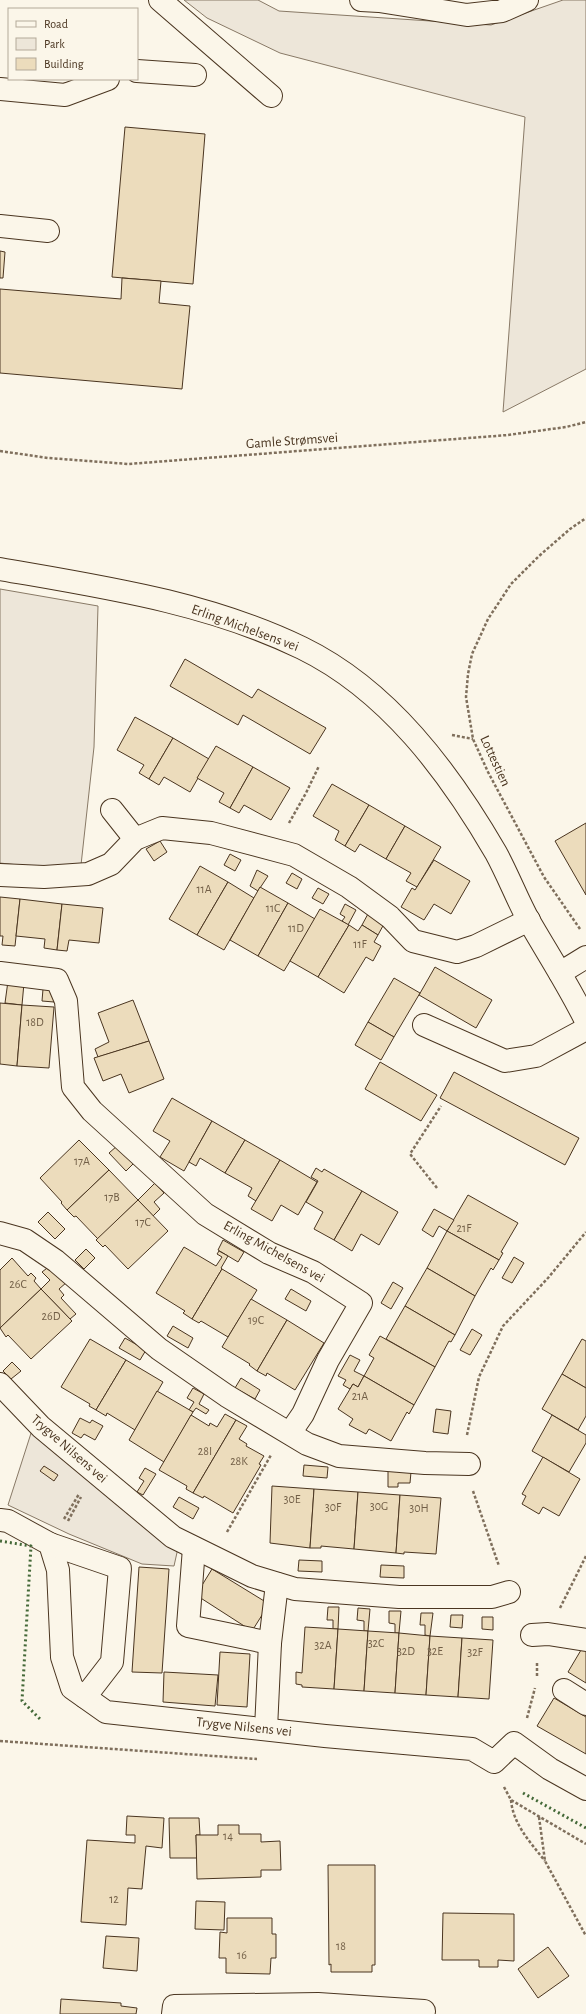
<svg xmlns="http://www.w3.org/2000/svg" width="586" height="2014" viewBox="0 0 586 2014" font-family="'Alegreya Sans',sans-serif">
<rect width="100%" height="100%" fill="#fbf6e9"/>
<g fill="#ede6d9" stroke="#887966">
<path d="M184,0H258L279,11L491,25L563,0H586V369L503,412L525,117L280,53L207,18Z"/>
<path d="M0,589L98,606L94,747L81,865L45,868L0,863Z"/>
<path d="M33,1427L178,1548L174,1566L142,1564L69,1534L8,1505Z"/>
</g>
<g fill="#ecdcbc" stroke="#4a3520">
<path d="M125,127L205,134L193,284L112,277Z"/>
<path d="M0,251L5,252L3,278H0Z"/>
<path d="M122,278L161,281L159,303L190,306L182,389L0,373V289L121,299Z"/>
<path d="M185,659L252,698L258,689L326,728L310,754L243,715L238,725L170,686Z"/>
<path d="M135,717L173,738L149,779L139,773L144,765L117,750Z"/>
<path d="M173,738L209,759L190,792L164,777L159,785L149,779Z"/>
<path d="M216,746L253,767L230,808L219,802L224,793L197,778Z"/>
<path d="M253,767L290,788L271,820L244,805L239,813L230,808Z"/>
<path d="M332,784L369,805L345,846L335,840L339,831L313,816Z"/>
<path d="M369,805L405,826L386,859L360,844L355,852L345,846Z"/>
<path d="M586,823V895L555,841Z"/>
<path d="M405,826L441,847L417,887L406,881L411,873L386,859Z"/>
<path d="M160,841L167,852L154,861L146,849Z"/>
<path d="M230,854L241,860L235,871L224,865Z"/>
<path d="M434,860L470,881L451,914L434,904L424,920L401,907L412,888L415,890Z"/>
<path d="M200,866L228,882L197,935L169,919Z"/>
<path d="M257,870L268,876L258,891L250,886Z"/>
<path d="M292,873L302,879L297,889L286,883Z"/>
<path d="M228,882L254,898L224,950L197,935Z"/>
<path d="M260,887L288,903L258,956L230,940Z"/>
<path d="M318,888L329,894L323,904L312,898Z"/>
<path d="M0,897L20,899L15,946L2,945L3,936H0Z"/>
<path d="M20,899L62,904L57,950L44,948L45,939L16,936Z"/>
<path d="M288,903L315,919L284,971L258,956Z"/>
<path d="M62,904L103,908L99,943L69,940L67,951L57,950Z"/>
<path d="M345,904L356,910L348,925L342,921L345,917L340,914Z"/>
<path d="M320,909L349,925L318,977L290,961Z"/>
<path d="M369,912L385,922L378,935L362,925Z"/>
<path d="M349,925L358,931L362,925L378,935L374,942L381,946L373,961L366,957L344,993L318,977Z"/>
<path d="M435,967L492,1000L476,1028L419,995Z"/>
<path d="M394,978L420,993L394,1037L368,1022Z"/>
<path d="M8,981L24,983L22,1005L5,1003Z"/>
<path d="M43,989L55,990L54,1002L42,1001Z"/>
<path d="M133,1000L149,1041L98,1057L95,1049L109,1042L98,1013Z"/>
<path d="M0,1003L22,1005L17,1066L0,1064Z"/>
<path d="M22,1005L54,1007L49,1068L17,1066Z"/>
<path d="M368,1022L394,1037L381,1060L355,1045Z"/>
<path d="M149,1041L164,1079L129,1093L121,1074L103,1081L94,1058Z"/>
<path d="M380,1062L437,1095L421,1121L365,1089Z"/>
<path d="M454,1072L579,1138L565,1165L440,1098Z"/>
<path d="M172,1098L212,1121L184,1171L160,1157L170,1141L153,1131Z"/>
<path d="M212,1121L245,1140L225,1173L200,1158L196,1166L189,1162Z"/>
<path d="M79,1140L109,1170L67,1210L61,1203L62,1202L40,1178Z"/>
<path d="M245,1140L280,1160L256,1201L248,1196L252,1188L225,1173Z"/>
<path d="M117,1146L134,1163L126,1171L109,1153Z"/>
<path d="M280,1160L317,1182L298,1215L281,1205L272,1221L251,1209Z"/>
<path d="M316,1168L322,1172L324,1169L362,1191L334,1240L314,1229L323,1212L306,1202L318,1181L311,1177Z"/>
<path d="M109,1170L138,1200L98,1239L76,1216L74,1217L67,1210Z"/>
<path d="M155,1183L164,1193L154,1202L160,1209L153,1216L138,1200Z"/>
<path d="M362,1191L398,1212L379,1245L361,1234L352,1251L334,1240Z"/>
<path d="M468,1195L518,1223L501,1252L503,1253L499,1260L447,1231Z"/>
<path d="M138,1200L168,1231L128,1269L105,1245L103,1247L96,1240Z"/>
<path d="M434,1209L454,1220L447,1231L439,1226L433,1237L422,1230Z"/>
<path d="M48,1212L65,1229L55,1239L38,1222Z"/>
<path d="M447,1231L499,1260L493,1270L491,1268L475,1296L427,1268Z"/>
<path d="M223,1240L244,1252L238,1262L218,1250Z"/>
<path d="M184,1247L216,1266L222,1257L217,1254L219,1251L228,1256L221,1268L222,1269L192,1319L183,1313L185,1311L156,1293Z"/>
<path d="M86,1249L95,1258L84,1269L75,1260Z"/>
<path d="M514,1257L524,1263L512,1283L502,1278Z"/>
<path d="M12,1258L28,1276L31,1273L36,1278L34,1281L41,1289L0,1328V1270Z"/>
<path d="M51,1265L67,1282L59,1289L64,1295L61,1298L76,1314L70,1319L41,1289L50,1280L42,1272Z"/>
<path d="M427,1268L475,1296L455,1335L405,1306Z"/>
<path d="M222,1269L257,1290L228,1337L201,1321L199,1323L192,1319Z"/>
<path d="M393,1282L403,1288L391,1309L381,1303Z"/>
<path d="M41,1289L72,1321L31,1359L8,1335L6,1337L0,1328Z"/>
<path d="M291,1289L311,1301L306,1311L285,1299Z"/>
<path d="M251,1299L287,1320L257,1371L249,1365L250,1364L222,1347Z"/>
<path d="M405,1306L455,1335L451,1342L449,1341L435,1367L386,1339Z"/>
<path d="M287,1320L324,1343L295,1390L267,1373L266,1376L257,1371Z"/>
<path d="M173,1326L193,1338L188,1348L167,1336Z"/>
<path d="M472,1329L482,1335L470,1355L460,1350Z"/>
<path d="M380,1336L435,1367L414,1405L364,1376L374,1358L369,1355Z"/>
<path d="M125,1338L146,1350L140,1360L119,1348Z"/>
<path d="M90,1339L126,1360L96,1410L89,1406L90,1404L61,1387Z"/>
<path d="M582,1339L586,1341V1388L562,1374Z"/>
<path d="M350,1355L360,1360L354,1371L364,1376L358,1387L353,1384L350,1389L343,1385L346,1380L338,1376Z"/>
<path d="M126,1360L163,1382L135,1430L107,1413L106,1416L96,1410Z"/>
<path d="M12,1362L21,1371L11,1379L3,1371Z"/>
<path d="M562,1374L586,1388V1416L578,1430L542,1409Z"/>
<path d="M364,1376L414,1405L409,1414L407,1412L391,1441L369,1429L366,1434L349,1425L353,1419L338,1409L353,1384L358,1387Z"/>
<path d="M241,1378L260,1390L255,1399L235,1388Z"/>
<path d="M193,1388L204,1394L199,1404L209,1410L206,1414L196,1408L193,1412L189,1410L194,1402L187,1398Z"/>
<path d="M157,1391L193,1412L164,1462L129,1440Z"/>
<path d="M436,1409L451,1411L448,1434L433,1432Z"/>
<path d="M225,1414L236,1420L193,1493L186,1489L187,1486L159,1470L191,1415L209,1426L210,1423L217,1427Z"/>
<path d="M552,1415L586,1435V1443L569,1472L532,1451Z"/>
<path d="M80,1418L90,1423L92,1420L103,1426L95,1440L84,1434L81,1438L72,1433Z"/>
<path d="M236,1420L247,1426L239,1439L247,1444L246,1446L264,1456L259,1464L261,1465L233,1513L204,1496L203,1498L193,1493Z"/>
<path d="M543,1457L580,1479L559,1516L543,1507L539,1514L522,1504L526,1496L522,1494Z"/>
<path d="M304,1465L328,1467L327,1478L303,1476Z"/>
<path d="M44,1466L58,1475L54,1481L40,1471Z"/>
<path d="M145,1468L156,1474L143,1495L137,1492L144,1481L139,1478Z"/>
<path d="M388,1471L411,1472L410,1483H398V1487H388Z"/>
<path d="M272,1486L314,1489L310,1548L270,1543Z"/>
<path d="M314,1489L358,1492L354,1549L321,1546V1548H310Z"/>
<path d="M358,1492L400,1495L396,1553L354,1549Z"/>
<path d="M400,1495L441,1498L436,1554L404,1552V1554L396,1553Z"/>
<path d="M179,1497L199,1508L193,1519L173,1507Z"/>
<path d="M299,1560L322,1561V1572L298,1571Z"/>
<path d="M381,1565L404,1566V1578L380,1577Z"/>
<path d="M139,1567L169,1569L162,1673L132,1672Z"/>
<path d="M212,1569L269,1604L252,1631L196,1595Z"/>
<path d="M328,1607H339L338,1629H333V1620H327Z"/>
<path d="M358,1608L370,1609L368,1631H364V1621L357,1620Z"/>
<path d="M389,1611H401L399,1633H395V1624L389,1623Z"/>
<path d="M421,1613H433L430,1636L425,1635V1625H420Z"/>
<path d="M451,1615H463L462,1628L450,1627Z"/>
<path d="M482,1617H493V1630L482,1629Z"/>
<path d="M305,1627L338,1629L334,1689L302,1687V1685L296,1684V1672L302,1673Z"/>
<path d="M338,1629L368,1631L364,1691L334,1689Z"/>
<path d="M368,1631L399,1633L395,1693L364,1691Z"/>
<path d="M399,1633L430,1636L426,1695L395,1693Z"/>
<path d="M430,1636L462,1638L458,1697L426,1695Z"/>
<path d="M462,1638L493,1640L489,1699L458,1697Z"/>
<path d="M584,1645H586V1683L568,1672Z"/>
<path d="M220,1652L250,1654L247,1707L217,1705Z"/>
<path d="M164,1672L218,1675L215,1706L163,1702Z"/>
<path d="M554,1698L586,1717V1754L537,1726Z"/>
<path d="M127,1816L164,1818L162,1848L146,1846L142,1889L128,1888L126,1925L81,1922L87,1840L135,1843V1835H126Z"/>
<path d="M169,1818H199L200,1835H196L197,1858H170Z"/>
<path d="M218,1825H239V1834H261V1842L280,1841L281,1870H261V1877L197,1879L196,1835H218Z"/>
<path d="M328,1865H375V1965H372V1972H331V1964L329,1965Z"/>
<path d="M196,1901L225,1902L224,1930L195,1929Z"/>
<path d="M443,1913L514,1914V1961L498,1960V1967H479V1960H442Z"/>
<path d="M227,1918H272V1934H276V1958H271L270,1974L226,1973V1958H219L220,1932L227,1933Z"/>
<path d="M106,1936L139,1938L137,1971L103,1968Z"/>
<path d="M548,1947L569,1976L538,1998L518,1969Z"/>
<path d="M61,1999L121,2003V2006L137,2008L136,2014H60Z"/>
</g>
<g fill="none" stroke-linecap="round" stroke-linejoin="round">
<defs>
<g id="minor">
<path d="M160,0L271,96"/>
<path d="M361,0L379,1L467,15L502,11L527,0"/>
<path d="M137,71L195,75"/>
<path d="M0,89L65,95L108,79"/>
<path d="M0,226L48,231"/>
<path d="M0,569C103,587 207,602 302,648C388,690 449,772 496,853C508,875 517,899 529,921C548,954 569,986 586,1021"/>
<path d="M112,810L135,839"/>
<path d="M0,875L44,877L88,874L111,864L135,839L162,828L211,833L294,855L349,887L390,917L413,941L457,952L476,946L529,920"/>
<path d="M0,973L57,980L66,1001L73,1087L92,1111L205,1214L269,1253L313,1272L361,1303L328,1360L303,1414L290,1433"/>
<path d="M560,973L586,957"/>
<path d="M424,1025L505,1061L536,1056L586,1029"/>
<path d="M0,1233L25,1240L56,1261L159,1349L227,1396L307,1444L339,1456L425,1463L469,1464"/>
<path d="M0,1384L41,1427L173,1537L252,1576L295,1589L399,1597H492L509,1592"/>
<path d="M0,1520L8,1521L50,1544L58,1570L62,1657L72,1688L106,1712L325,1736L472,1749L494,1762L514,1743L550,1769L586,1789"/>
<path d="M50,1544L120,1568L112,1662L85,1697"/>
<path d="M194,1548L188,1626L270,1643"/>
<path d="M532,1635L548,1634L586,1640"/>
<path d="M564,1690L586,1704"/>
<path d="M266,1729L270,1643L277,1584"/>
<path d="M173,2014L174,2006L318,2004L424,2011"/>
</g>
</defs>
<use href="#minor" stroke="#4a3520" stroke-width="24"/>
<g stroke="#7f6f5c" stroke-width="2.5" stroke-dasharray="3 2" stroke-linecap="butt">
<path d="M0,451L48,458L128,464L508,435L566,427L586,422"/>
<path d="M452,735L473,739"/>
<path d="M289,823L306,793L319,766"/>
<path d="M580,929L544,877L488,772L473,739L466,697L468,674L472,654L488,619L511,584L539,556L570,529L586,518"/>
<path d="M437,1188L410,1154L441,1106"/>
<path d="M467,1435L479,1377L503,1326L548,1278L586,1232"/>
<path d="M473,1491L499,1566"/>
<path d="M64,1519L79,1494"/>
<path d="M68,1521L81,1497"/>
<path d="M227,1532L271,1455"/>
<path d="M560,1608L586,1556"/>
<path d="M537,1663V1678"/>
<path d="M527,1718L535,1688"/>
<path d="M0,1741L257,1759"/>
<path d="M504,1787L511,1800L586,1844"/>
<path d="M511,1800C513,1824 530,1842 545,1861"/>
<path d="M539,1817L545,1861L586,1936"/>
</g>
<use href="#minor" stroke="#fbf6e9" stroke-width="22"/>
<g stroke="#436837" stroke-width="3" stroke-dasharray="2 3" stroke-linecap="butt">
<path d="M0,1541L31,1546L22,1701L40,1719"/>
<path d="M523,1793L586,1828"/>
</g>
</g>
<g text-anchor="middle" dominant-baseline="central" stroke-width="3" stroke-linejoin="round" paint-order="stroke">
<g font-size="12" fill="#725f47">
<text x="204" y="889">11A</text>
<text x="273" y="908">11C</text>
<text x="296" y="928">11D</text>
<text x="360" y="944">11F</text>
<text x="35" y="1022">18D</text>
<text x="82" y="1161">17A</text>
<text x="112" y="1197">17B</text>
<text x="143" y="1222">17C</text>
<text x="464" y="1228">21F</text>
<text x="18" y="1284">26C</text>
<text x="51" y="1316">26D</text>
<text x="256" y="1320">19C</text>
<text x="360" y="1396">21A</text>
<text x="205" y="1451">28I</text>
<text x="239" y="1461">28K</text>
<text x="292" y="1499">30E</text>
<text x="379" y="1506">30G</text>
<text x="333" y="1507">30F</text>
<text x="419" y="1508">30H</text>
<text x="376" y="1643">32C</text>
<text x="323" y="1645">32A</text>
<text x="406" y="1651">32D</text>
<text x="435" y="1651">32E</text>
<text x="475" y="1652">32F</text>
<text x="228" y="1836">14</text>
<text x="114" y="1899">12</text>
<text x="341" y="1946">18</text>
<text x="242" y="1955">16</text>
</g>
<g font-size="14" fill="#4a3520" stroke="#fbf6e9">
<text transform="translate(292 441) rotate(-4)">Gamle Strømsvei</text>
<text transform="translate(245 628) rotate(20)">Erling Michelsens vei</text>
<text transform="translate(495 761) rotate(65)">Lottestien</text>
<text transform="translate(274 1252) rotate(29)">Erling Michelsens vei</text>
<text transform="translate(69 1449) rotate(41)">Trygve Nilsens vei</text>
<text transform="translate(244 1727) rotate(6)">Trygve Nilsens vei</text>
</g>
</g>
<rect x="8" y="8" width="130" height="72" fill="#fbf6e9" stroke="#b4a999"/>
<rect x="16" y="21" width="20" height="6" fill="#fbf6e9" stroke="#b4a999"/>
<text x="44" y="28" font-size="12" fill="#4a3520">Road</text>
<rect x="16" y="38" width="20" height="12" fill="#ede6d9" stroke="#b4a999"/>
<text x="44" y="48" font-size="12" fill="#4a3520">Park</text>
<rect x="16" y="58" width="20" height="12" fill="#ecdcbc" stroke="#b4a999"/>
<text x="44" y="68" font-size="12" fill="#4a3520">Building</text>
</svg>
